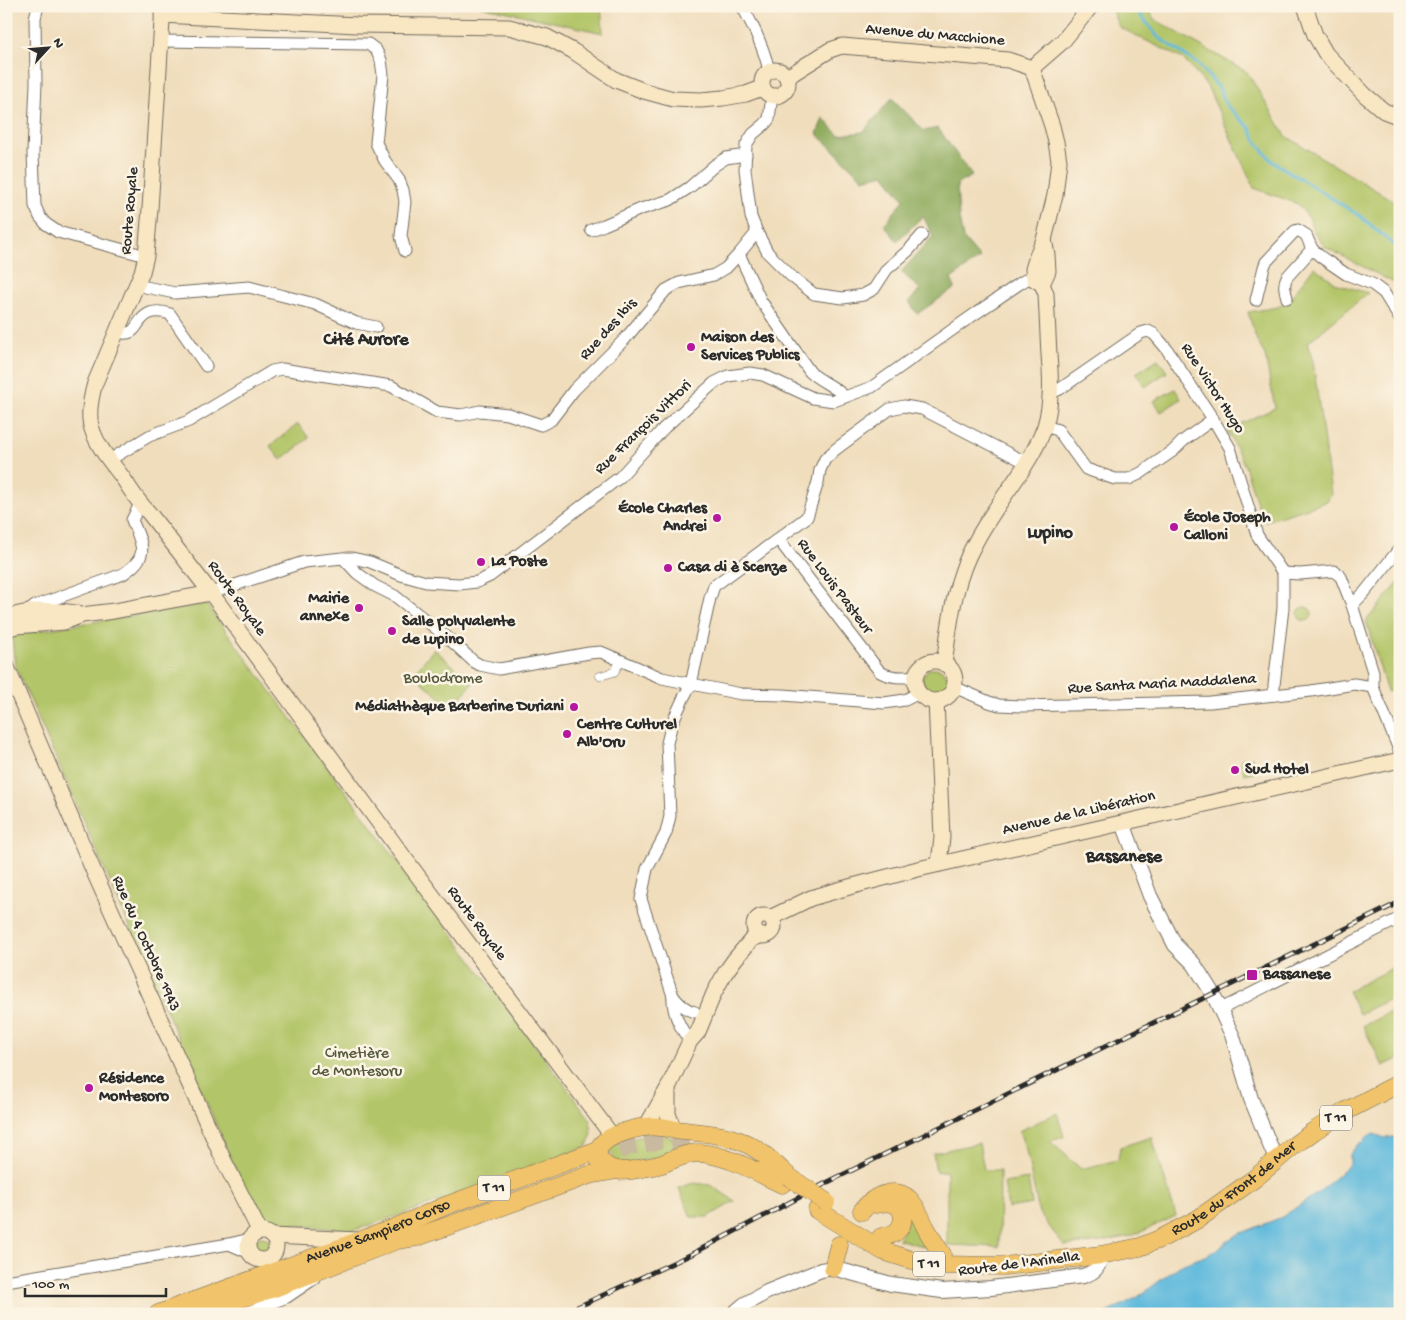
<svg xmlns="http://www.w3.org/2000/svg" width="1406" height="1320" viewBox="0 0 1406 1320" font-family="'Gochi Hand',sans-serif">
<rect width="100%" height="100%" fill="#fcf5e5"/>
<filter id="ink" filterUnits="userSpaceOnUse"><feTurbulence type="fractalNoise" baseFrequency=".02" numOctaves="2"/><feDisplacementMap in="SourceGraphic" scale="10" xChannelSelector="R" yChannelSelector="G"/><feConvolveMatrix kernelMatrix="1 2 1 2 8 2 1 2 1" color-interpolation-filters="sRGB"/></filter>
<filter id="wash" filterUnits="userSpaceOnUse"><feTurbulence type="fractalNoise" baseFrequency=".0096" numOctaves="4" result="noise"/><feDisplacementMap in="SourceGraphic" scale="20" xChannelSelector="R" yChannelSelector="G"/><feGaussianBlur stdDeviation="1.12" result="paint"/><feColorMatrix in="noise" values="0 0 0 0 0 0 0 0 0 0 0 0 0 0 0 0 0 1.4 0 .05"/><feComposite in="paint" operator="in"/></filter>
<g filter="url(#wash)">
<rect width="100%" height="100%" fill="#f0ddbc"/>
<g fill="#b2c568" stroke="#6e784a">
<path d="M481,6H601L603,33Z"/>
<path d="M1110,6H1147L1154,19L1247,72L1286,136L1400,205V286L1325,247L1313,230L1309,218L1298,204L1254,188L1207,86L1183,59L1119,27Z"/>
<path d="M1314,267L1337,284L1368,293L1307,343L1313,361L1331,494L1327,501L1314,506L1263,522L1245,466L1227,430L1275,408L1265,355L1257,341L1248,312L1278,307L1291,297Z"/>
<path d="M1158,359L1167,372L1145,387L1136,373Z"/>
<path d="M1175,389L1181,399L1161,412L1154,401Z"/>
<path d="M298,424L309,438L281,460L270,446Z"/>
<path d="M1400,581V689L1387,692L1366,621Z"/>
<path d="M206,604L590,1119L592,1134L587,1146L522,1174L352,1231L268,1222L261,1219L251,1204L15,665L12,638L17,634Z"/>
<circle cx="1305" cy="614" r="7"/>
<path d="M434,649L473,683L452,708L413,674Z"/>
<circle cx="935" cy="681" r="13"/>
<path d="M1252,757L1254,772L1244,774L1241,759Z"/>
<path d="M1392,968L1400,983V994L1359,1014L1348,991Z"/>
<path d="M1400,1007V1058L1383,1066L1363,1026Z"/>
<path d="M1057,1113L1064,1137L1050,1141L1081,1169L1118,1160L1120,1147L1152,1137L1176,1216L1132,1236L1101,1242L1064,1246L1039,1213L1026,1150L1019,1131Z"/>
<path d="M658,1132L675,1139C676,1145 676,1150 671,1155L618,1166L609,1162L606,1152L611,1144Z"/>
<path d="M979,1143L984,1170H1000L999,1247L947,1245V1171L936,1172L933,1153Z"/>
<path d="M1028,1179L1032,1204L1008,1208L1004,1183Z"/>
<path d="M693,1183L710,1185L735,1201L708,1217H691L679,1188Z"/>
<path d="M905,1201L928,1247H925L898,1239L905,1227Z"/>
<circle cx="262" cy="1247" r="10"/>
</g>
<path fill="#8daa5c" stroke="#5c6a44" d="M892,98L924,131L938,128L972,176L957,184L959,218L963,238L980,258L951,279L955,288L917,314L909,302L920,289L901,272L933,236L923,216L897,241L884,225L904,200L884,174L863,179L817,134L823,118L839,135L863,132Z"/>
<path fill="#5eb9dc" stroke="#447284" d="M1374,1134L1385,1138L1400,1137V1314H1104L1138,1297L1181,1265L1208,1255L1237,1235L1282,1217L1318,1193L1350,1164V1154L1359,1143H1362L1365,1138Z"/>
<g fill="none" stroke-linecap="round" stroke-linejoin="round">
<g stroke="#5eb9dc" stroke-width="3">
<path d="M1133,6L1158,37L1198,64L1219,88L1226,105L1250,128L1256,141L1272,161L1360,216L1400,250"/>
<path d="M6,78L8,91L6,93"/>
</g>
</g>
</g>
<g filter="url(#ink)">
<g fill="none" stroke-linecap="round" stroke-linejoin="round">
<path stroke="#c9b99f" stroke-width="18" stroke-dasharray="18 9" stroke-linecap="butt" d="M594,1161L629,1146L661,1140L690,1139"/>
<defs>
<path id="pedestrian" d="M600,676L614,672L621,661"/>
<g id="minor">
<path d="M38,6L35,18L36,83L33,153L35,206L40,217L46,224L58,232L146,256"/>
<path d="M742,6C754,27 764,47 769,71"/>
<path d="M160,41L368,44L376,50L381,60L383,75L376,143L385,161L399,180L403,190L405,202L401,236L405,251"/>
<path d="M772,96L769,119L765,124L753,134L746,145L745,169L751,217L757,232L768,253L791,276L814,294L843,298L863,295L874,289L887,269L909,250L922,235"/>
<path d="M591,230L604,225L641,209L670,200L690,187L715,165L726,158L746,155"/>
<path d="M757,232L739,254L761,301L810,372C821,382 835,386 845,397"/>
<path d="M1312,249L1321,257L1346,274L1372,284L1384,293L1400,319"/>
<path d="M136,285L175,293L249,287L315,304L356,323L376,327"/>
<path d="M1256,300L1264,267L1266,262L1295,231L1298,230L1306,235L1312,249L1287,277C1283,284 1285,290 1287,298"/>
<path d="M117,332C140,338 133,320 150,313C156,311 164,312 170,314L206,366"/>
<path d="M1051,393L1060,389L1141,333L1148,331L1154,334L1166,348L1213,419L1230,448L1257,535L1283,573V608L1274,685V695"/>
<path d="M1045,426L1058,430L1086,469L1115,479H1129L1141,473L1173,451L1183,441L1213,419"/>
<path d="M111,461L116,456L149,436L189,421L272,371L282,369L391,386L437,412L461,415L480,411L508,414L541,425L551,420L574,390L625,339L666,290L679,283L714,275L726,268L739,254"/>
<path d="M343,558L357,573L375,586L395,596L448,638L473,661L480,665L499,669L589,653L601,652L662,678L741,694L783,695L884,703L905,700L919,693"/>
<path d="M1283,573L1300,574L1334,571L1341,577L1352,605L1373,672V687L1400,752"/>
<path d="M211,593L304,562L343,558H352L370,562L401,575L426,582L459,584L477,582L490,576L620,477L664,428L714,383L728,376L750,373L763,375L813,398L834,401L872,387L969,318L1019,284L1027,279H1034"/>
<path d="M1352,605L1364,593L1400,548"/>
<path d="M29,611L35,606L123,574C150,556 143,547 132,520L140,504"/>
<path d="M916,676C903,678 891,678 880,672L778,539L807,517L818,482L820,470L825,459L836,449L890,409L904,406L922,409L1027,463"/>
<path d="M954,687L989,702L999,705L1021,706L1210,702L1311,691L1354,684L1373,687"/>
<path d="M673,996C679,1004 685,1010 695,1012"/>
<path d="M1219,1005L1225,1007L1400,918"/>
<path d="M690,1041C680,1028 672,1013 673,996L641,899L647,869L666,833L670,816L667,743L672,723L684,697L691,684L710,598L714,586L778,539"/>
<path d="M229,1244L250,1253"/>
<path d="M6,1281L229,1244L250,1239"/>
<path d="M243,1314L287,1297L315,1278"/>
</g>
<g id="tertiary">
<path d="M1123,823L1150,896L1175,945L1194,964L1213,994L1233,1037L1251,1099L1272,1150L1277,1160"/>
<path d="M733,1314L745,1304L767,1292L821,1270L833,1268L891,1284L942,1291L991,1288L1083,1276C1096,1272 1099,1267 1101,1255"/>
</g>
<g id="secondary">
<path d="M163,6L150,209L146,256L142,272L95,383C91,397 87,415 92,429C98,448 112,463 123,478C131,491 138,502 149,513L211,593L406,860L613,1137"/>
<path d="M1305,6L1315,35L1326,54L1365,95L1384,111L1400,117"/>
<path d="M162,15L357,25L509,27L547,37L573,51L616,80L644,91L673,99L701,100L723,98L746,94L762,88"/>
<path d="M1032,68L1063,41L1091,6"/>
<circle cx="775" cy="83" r="13"/>
<path d="M787,77L830,50L842,46L1008,60L1032,68"/>
<path d="M1042,284L1048,271L1047,255L1044,240"/>
<path d="M6,618C28,610 53,609 76,613"/>
<path d="M6,629L16,626L64,622L82,615L114,611L211,593"/>
<circle cx="935" cy="681" r="20"/>
<path d="M944,664C950,622 954,580 975,543C986,522 1000,502 1014,482C1026,465 1038,446 1045,426C1052,402 1051,379 1049,355C1048,334 1047,314 1046,294L1042,284L1034,279L1033,269L1038,253L1044,240L1055,195L1059,161L1056,142L1052,126L1032,68"/>
<path d="M6,665L94,872L224,1161L260,1232"/>
<path d="M936,701L942,837L939,864"/>
<circle cx="764" cy="926" r="10"/>
<path d="M770,918L811,898L849,887L918,869L1400,760"/>
<path d="M668,1090V1114L674,1130"/>
<path d="M646,1127L668,1088L690,1041L698,1032L714,993L725,973L735,959L752,939L760,936"/>
<circle cx="262" cy="1246" r="14"/>
<path d="M271,1236L359,1240"/>
</g>
<g id="primary">
<path d="M782,1184C756,1172 728,1155 699,1153C686,1153 674,1159 662,1164C656,1166 649,1167 643,1168C625,1172 610,1174 598,1158C598,1155 598,1152 598,1150C605,1133 645,1125 660,1127C665,1127 670,1129 675,1130C698,1133 721,1133 743,1142C761,1150 774,1163 788,1176"/>
<path d="M876,1204C881,1203 887,1202 892,1203C905,1207 906,1224 896,1232C892,1235 886,1236 881,1237"/>
<path id="s1" d="M817,1210L883,1251L911,1260L937,1265L1004,1266L1101,1255L1140,1247L1162,1238L1198,1219L1254,1179L1292,1147L1314,1131L1346,1111L1400,1083"/>
<path d="M862,1211C868,1203 876,1196 886,1194C911,1188 917,1211 926,1228C931,1237 936,1246 942,1254"/>
<path d="M833,1268L839,1245"/>
<path id="s2" d="M158,1314L392,1229L445,1206L598,1150"/>
<path d="M193,1314L274,1288L397,1240L417,1237L589,1175L617,1170"/>
</g>
</defs>
<use href="#pedestrian" stroke="#70695e" stroke-width="9"/>
<use href="#minor" stroke="#70695e" stroke-width="13"/>
<use href="#tertiary" stroke="#70695e" stroke-width="16"/>
<use href="#secondary" stroke="#70695e" stroke-width="17"/>
<use href="#primary" stroke="#70695e" stroke-width="19"/>
<use href="#pedestrian" stroke="#fff" stroke-width="8"/>
<use href="#minor" stroke="#fff" stroke-width="11"/>
<use href="#tertiary" stroke="#fff" stroke-width="14"/>
<use href="#secondary" stroke="#f9e7c3" stroke-width="15"/>
<use href="#primary" stroke="#f1c36a" stroke-width="18"/>
<defs>
<path id="rail" d="M559,1314L571,1310L692,1254L830,1181L1400,902"/>
</defs>
<use href="#rail" stroke="#2b2b2b" stroke-width="5"/>
<use href="#rail" stroke="#fcf5e5" stroke-width="3" stroke-dasharray="9" stroke-linecap="butt"/>
<defs>
<path id="primary-bridge" d="M788,1176L826,1202"/>
</defs>
<use href="#primary-bridge" stroke="#70695e" stroke-width="19" stroke-linecap="butt"/>
<use href="#primary-bridge" stroke="#f1c36a" stroke-width="18"/>
</g>
</g>
<g fill="#b5179e" stroke="#fcf5e5" stroke-width="2">
<circle cx="691" cy="347" r="5"/>
<circle cx="717" cy="518" r="5"/>
<circle cx="1174" cy="527" r="5"/>
<circle cx="481" cy="562" r="5"/>
<circle cx="668" cy="568" r="5"/>
<circle cx="359" cy="608" r="5"/>
<circle cx="392" cy="631" r="5"/>
<circle cx="574" cy="707" r="5"/>
<circle cx="567" cy="734" r="5"/>
<circle cx="1235" cy="770" r="5"/>
<rect x="1246" y="969" width="12" height="12" rx="2.5"/>
<circle cx="89" cy="1088" r="5"/>
</g>
<g text-anchor="middle" dominant-baseline="central" stroke-width="5" stroke-linejoin="round" paint-order="stroke">
<g fill="#fcf5e5" stroke="#6a6863" stroke-width="1">
<rect x="1320" y="1105.5" width="32" height="25" rx="4"/>
<rect x="478" y="1175.5" width="32" height="25" rx="4"/>
<rect x="913" y="1251.5" width="32" height="25" rx="4"/>
</g>
<g font-size="15" font-weight="bold" fill="#2b2b2b">
<text x="1336" y="1118">T 11</text>
<text x="494" y="1188">T 11</text>
<text x="929" y="1264">T 11</text>
</g>
<g font-size="16" fill="#2b2b2b" stroke="#fcf5e5">
<text transform="translate(935 36) rotate(5)">Avenue du Macchione</text>
<text transform="translate(131 211) rotate(-85)">Route Royale</text>
<text transform="translate(609 330) rotate(-48)">Rue des Ibis</text>
<text transform="translate(1212 389) rotate(57)">Rue Victor Hugo</text>
<text transform="translate(644 428) rotate(-44)">Rue François Vittori</text>
<text transform="translate(834 587) rotate(53)">Rue Louis Pasteur</text>
<text transform="translate(236 599) rotate(54)">Route Royale</text>
<text transform="translate(1162 685) rotate(-3)">Rue Santa Maria Maddalena</text>
<text transform="translate(1079 814) rotate(-13)">Avenue de la Libération</text>
<text transform="translate(476 924) rotate(53)">Route Royale</text>
<text transform="translate(145 944) rotate(66)">Rue du 4 Octobre 1943</text>
<text stroke="none"><textPath href="#s1" startOffset="449">Route du Front de Mer</textPath></text>
<text stroke="none"><textPath href="#s2" startOffset="235">Avenue Sampiero Corso</textPath></text>
<text transform="translate(1019 1265) rotate(-7)">Route de l'Arinella</text>
</g>
<g font-size="16" font-weight="bold" fill="#2b2b2b" stroke="#fcf5e5" text-anchor="start">
<text x="701" y="338">Maison des<tspan x="701" dy="18">Services Publics</tspan></text>
<text x="707" y="509" text-anchor="end">École Charles<tspan x="707" dy="18">Andrei</tspan></text>
<text x="1184" y="518">École Joseph<tspan x="1184" dy="18">Calloni</tspan></text>
<text x="491" y="562">La Poste</text>
<text x="678" y="568">Casa di è Scenze</text>
<text x="349" y="599" text-anchor="end">Mairie<tspan x="349" dy="18">annexe</tspan></text>
<text x="402" y="622">Salle polyvalente<tspan x="402" dy="18">de Lupino</tspan></text>
<text x="564" y="707" text-anchor="end">Médiathèque Barberine Duriani</text>
<text x="577" y="725">Centre Culturel<tspan x="577" dy="18">Alb'Oru</tspan></text>
<text x="1245" y="770">Sud Hotel</text>
<text x="1263" y="975">Bassanese</text>
<text x="99" y="1079">Résidence<tspan x="99" dy="18">Montesoro</tspan></text>
</g>
<g font-size="16" fill="#54593d" stroke="#fcf5e5">
<text x="443" y="679">Boulodrome</text>
<text x="357" y="1054">Cimetière<tspan x="357" dy="18">de Montesoru</tspan></text>
</g>
<g font-size="18" font-weight="bold" fill="#2b2b2b" stroke="#fcf5e5">
<text x="366" y="340">Cité Aurore</text>
<text x="1050" y="533">Lupino</text>
<text x="1124" y="857">Bassanese</text>
</g>
</g>
<rect width="1406" height="1320" fill="none" stroke="#fcf5e5" stroke-width="25"/>
<g transform="translate(48 48) rotate(64)" stroke="#fcf5e5" stroke-width="4" paint-order="stroke">
<path d="M0-4L9 19L0 12L-9 19Z" fill="#2b2b2b"/>
<text y="-8" font-size="14" font-weight="bold" text-anchor="middle" fill="#2b2b2b">N</text>
</g>
<path d="M25 1288v8h141v-8" fill="none" stroke="#2b2b2b" stroke-width="2.5"/>
<text x="32" y="1288" font-size="15" fill="#2b2b2b" stroke="#fcf5e5" stroke-width="4" paint-order="stroke">100 m</text>
</svg>
